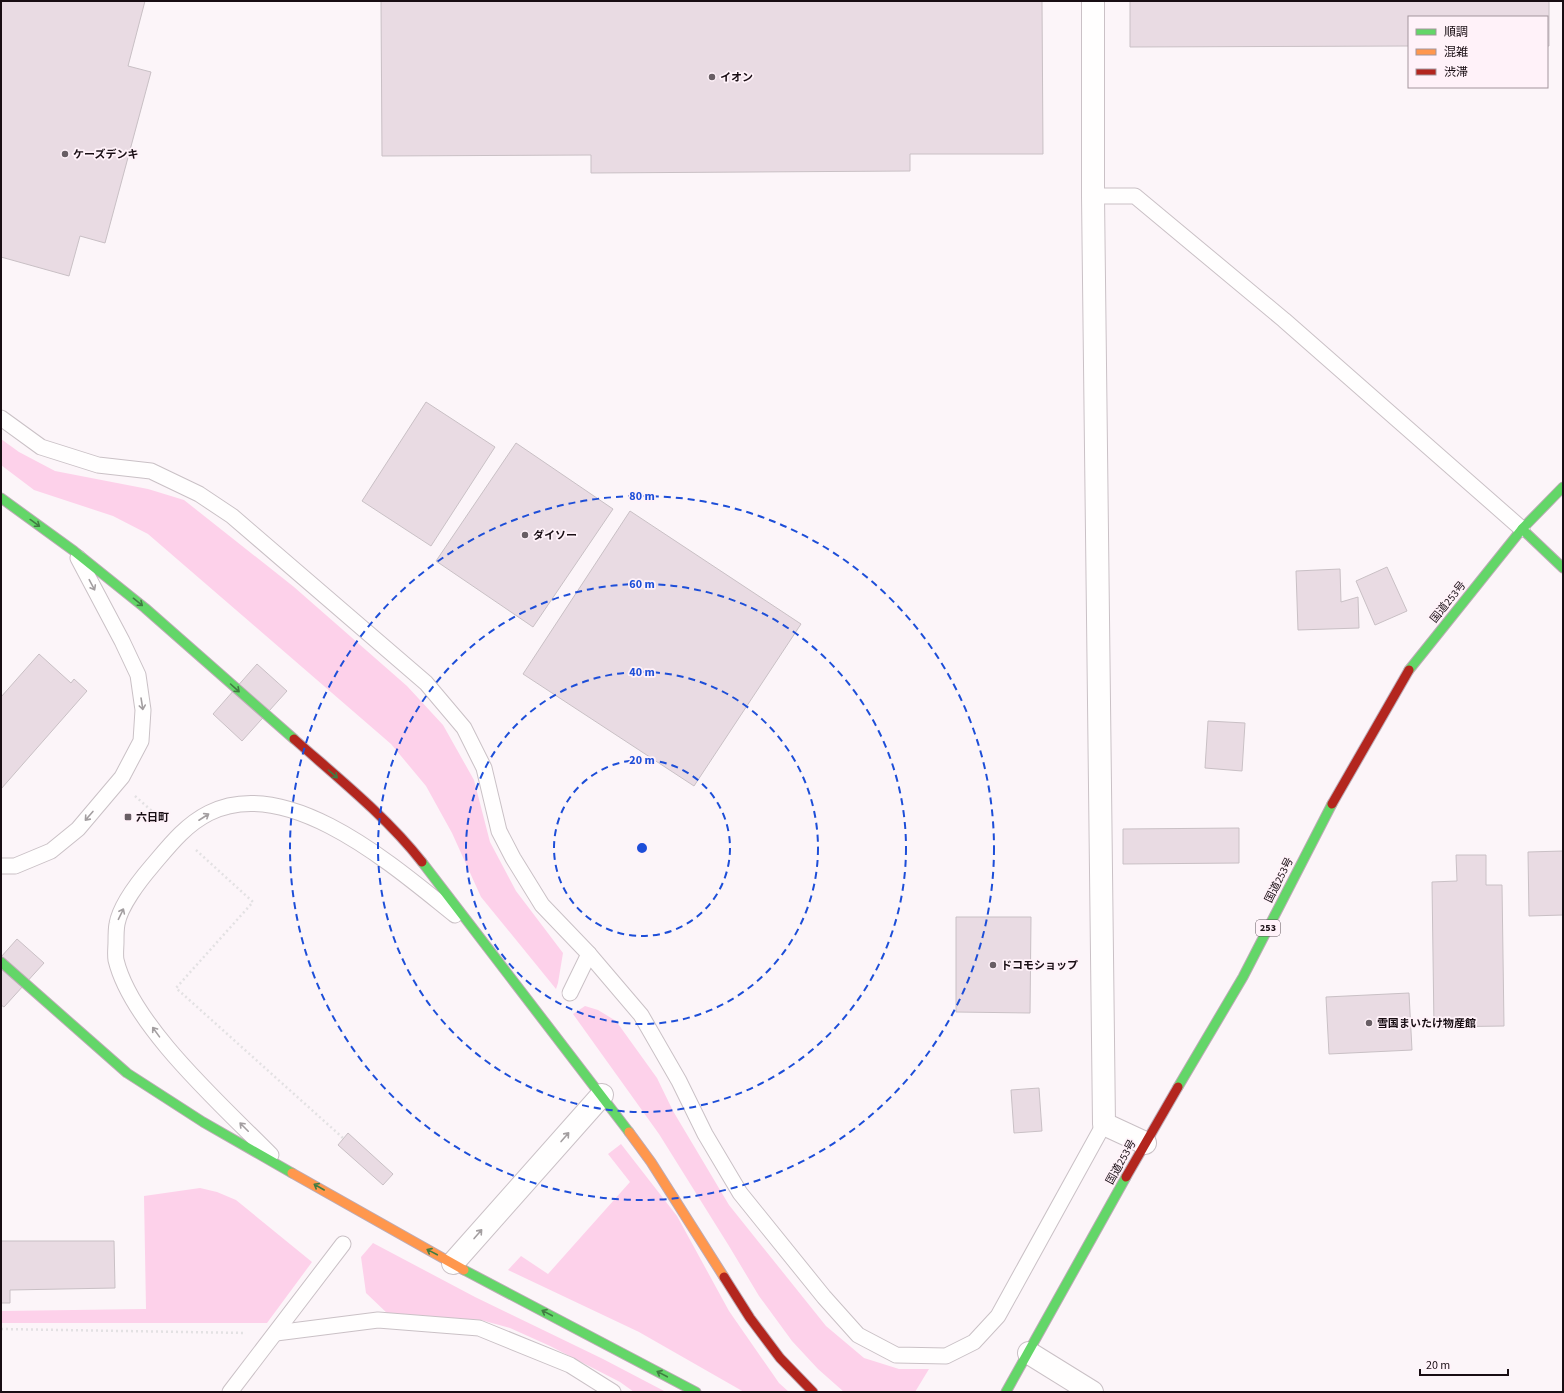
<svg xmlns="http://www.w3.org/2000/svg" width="1564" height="1393" viewBox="0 0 1564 1393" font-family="'Source Sans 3','Noto Sans JP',sans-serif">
<rect width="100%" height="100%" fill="#fcf5f9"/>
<g fill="#fdd1ea">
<path d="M1,439L19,452L55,471L148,489L184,500L294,587L407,686L443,725L474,780L490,842L516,891L563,953L558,983L556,989L481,897L452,833L426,786L391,744L148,534L113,516L34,490L1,465Z"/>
<path d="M585,1006L598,1010L616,1021L657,1078L673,1111L729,1205L826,1326L864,1358L899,1369H929L915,1392H844L818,1369L792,1341L759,1296L729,1246L659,1134L573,1014Z"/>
<path d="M621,1144L677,1216L729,1311L779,1383L789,1392H744L639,1332L508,1270L521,1256L548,1274L630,1182L608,1154Z"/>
<path d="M200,1188L217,1192L236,1200L312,1262L267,1323H1V1311L146,1309L144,1196Z"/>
<path d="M373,1243L475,1297L603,1359L666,1392H634L620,1382L550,1346L510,1328L481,1320L388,1314L366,1293L361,1257Z"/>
</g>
<g fill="#e9dbe3" stroke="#c9c0c5">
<path d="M1,1H145L128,66L151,72L105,243L80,236L69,276L1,257Z"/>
<path d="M381,1H1042L1043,154H910V171L591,173V155L382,156Z"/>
<path d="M1130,1H1549V46H1547V17H1409V46L1130,47Z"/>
<path d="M426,402L495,447L431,546L362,501Z"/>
<path d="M516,443L613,509L533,627L436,561Z"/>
<path d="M630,511L801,624L694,786L523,674Z"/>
<path d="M1387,567L1407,611L1375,625L1356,581Z"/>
<path d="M1340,569L1341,602L1358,597L1359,628L1298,630L1296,571Z"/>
<path d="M39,654L71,683L74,679L87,691L1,789V697Z"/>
<path d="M257,664L287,691L242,741L213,714Z"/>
<path d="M1208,721L1245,723L1242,771L1205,768Z"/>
<path d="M1239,828V863L1123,864V829Z"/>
<path d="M1563,851V915L1529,916L1528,852Z"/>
<path d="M1456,855H1486V885H1502L1504,1026L1434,1027L1432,882L1457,881Z"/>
<path d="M956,917H1031L1030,1013L956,1012Z"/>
<path d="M17,939L44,963L4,1007L1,1005V957Z"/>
<path d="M1409,993L1412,1050L1329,1054L1326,997Z"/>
<path d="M1039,1088L1042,1131L1014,1133L1011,1090Z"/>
<path d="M348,1133L393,1174L383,1185L338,1145Z"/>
<path d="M1,1241H114L115,1288L10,1290V1303H1Z"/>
</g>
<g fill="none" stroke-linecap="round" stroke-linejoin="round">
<defs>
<g id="lane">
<path d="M1093,196H1135L1284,320L1522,529"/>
<path d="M1,418L41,447L98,465L151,471L199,494L232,516L426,683L464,728L484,768L499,831L513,858L542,905L589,954L641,1015L679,1081L705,1134L740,1193L824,1297L858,1335L896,1355L946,1356L974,1342L998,1316L1104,1124"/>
<path d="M1,866H15L51,851L78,829L122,777L141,741L143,710L138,675L122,641L78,558"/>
<path d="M570,993L589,954"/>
<path d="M271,1155C223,1106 132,1026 116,960C115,954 116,947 116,942C116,936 116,929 117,924C120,906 140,880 152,866C169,846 185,825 209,813C289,773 396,868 455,915"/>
<path d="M276,1333L378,1320L479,1328L570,1365L613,1392"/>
<path d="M230,1392L343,1244"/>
</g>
<g id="street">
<path d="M1093,1V196L1104,1124L1145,1143"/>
<path d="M453,1263L602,1095"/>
<path d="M1029,1353L1092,1392"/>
</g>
<g id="fast">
<path d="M1,498L74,551L145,608L294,739"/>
<path d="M1522,529L1563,568"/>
<path d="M1409,670L1522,529L1563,487"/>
<path d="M422,862L629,1132"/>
<path d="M1,962L127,1073L203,1122L292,1173"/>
<path d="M1178,1087L1243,977L1332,804"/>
<path d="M464,1270L696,1392"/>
<path d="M1006,1392L1126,1177"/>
</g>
<g id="slow">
<path d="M629,1132L651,1162L724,1277"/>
<path d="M292,1173L464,1270"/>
</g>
<g id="jam">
<path d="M294,739C337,777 387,817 422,862"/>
<path d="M1332,804L1409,670"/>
<path d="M1126,1177L1178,1087"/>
<path d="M724,1277L750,1318L780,1358L813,1392"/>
</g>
</defs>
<use href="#lane" stroke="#cac1c6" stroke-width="17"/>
<use href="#street" stroke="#cac1c6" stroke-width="24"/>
<use href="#fast" stroke="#bdabb6" stroke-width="11"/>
<use href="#slow" stroke="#bdabb6" stroke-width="11"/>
<use href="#jam" stroke="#bdabb6" stroke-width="11"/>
<g stroke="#e3e1e3" stroke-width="2.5" stroke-dasharray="2 3" stroke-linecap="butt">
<path d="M135,796L162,820"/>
<path d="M196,850L253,902L176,988L343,1138"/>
<path d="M1,1329L246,1333"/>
</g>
<use href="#lane" stroke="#fffefe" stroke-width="15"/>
<use href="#street" stroke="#fffefe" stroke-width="22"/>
<use href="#fast" stroke="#63d668" stroke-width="9"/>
<use href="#slow" stroke="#ff974d" stroke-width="9"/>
<use href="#jam" stroke="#b3261e" stroke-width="9"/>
</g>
<defs><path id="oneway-shaft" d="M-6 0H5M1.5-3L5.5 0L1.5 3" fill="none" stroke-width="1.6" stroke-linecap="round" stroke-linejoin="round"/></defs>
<g stroke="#417c42">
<use href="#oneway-shaft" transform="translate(35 523) rotate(36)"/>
<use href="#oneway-shaft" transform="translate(138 602) rotate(39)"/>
<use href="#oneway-shaft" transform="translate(235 688) rotate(42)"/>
<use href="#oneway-shaft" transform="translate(333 774) rotate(41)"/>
<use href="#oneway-shaft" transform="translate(319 1187) rotate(-150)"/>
<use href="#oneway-shaft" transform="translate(432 1252) rotate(-152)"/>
<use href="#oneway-shaft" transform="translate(547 1313) rotate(-152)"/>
<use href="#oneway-shaft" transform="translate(662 1374) rotate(-152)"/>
</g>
<g stroke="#a39ea0">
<use href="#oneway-shaft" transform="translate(92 585) rotate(62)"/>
<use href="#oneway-shaft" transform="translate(142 704) rotate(81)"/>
<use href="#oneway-shaft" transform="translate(89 816) rotate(131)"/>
<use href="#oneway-shaft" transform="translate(204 817) rotate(-33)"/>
<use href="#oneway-shaft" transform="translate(121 914) rotate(-64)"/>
<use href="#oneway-shaft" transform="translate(156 1032) rotate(-126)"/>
<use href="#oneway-shaft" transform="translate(244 1127) rotate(-135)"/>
<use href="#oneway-shaft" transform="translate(565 1137) rotate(-49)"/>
<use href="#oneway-shaft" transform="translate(478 1234) rotate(-49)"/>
</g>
<g fill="none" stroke="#1d4ed8" stroke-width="2" stroke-dasharray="7 5">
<circle cx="642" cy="848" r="88"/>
<circle cx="642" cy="848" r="176"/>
<circle cx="642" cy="848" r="264"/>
<circle cx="642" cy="848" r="352"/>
</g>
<g fill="#685e64" stroke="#fff2f9" stroke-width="1.5">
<circle cx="712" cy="77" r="4"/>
<circle cx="65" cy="154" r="4"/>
<circle cx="525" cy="535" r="4"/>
<rect x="124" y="813" width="8" height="8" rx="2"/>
<circle cx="993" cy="965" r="4"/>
<circle cx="1369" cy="1023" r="4"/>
</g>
<g text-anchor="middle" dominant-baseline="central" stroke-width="3.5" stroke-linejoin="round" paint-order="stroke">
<rect fill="#fff2f9" stroke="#5d5258" stroke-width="1" x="1256" y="920" width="24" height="16" rx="3"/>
<g font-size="10" font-weight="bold" fill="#180d13">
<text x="1268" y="928">253</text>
</g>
<g font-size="11" font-weight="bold" fill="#180d13" stroke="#fff2f9" text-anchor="start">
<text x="720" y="77">イオン</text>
<text x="73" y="154">ケーズデンキ</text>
<text x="533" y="535">ダイソー</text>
<text x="136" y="817">六日町</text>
<text x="1001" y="965">ドコモショップ</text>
<text x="1377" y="1023">雪国まいたけ物産館</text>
</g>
<g font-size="11" fill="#180d13" stroke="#fff2f9">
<text transform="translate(1448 602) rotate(-51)">国道253号</text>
<text transform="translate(1279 880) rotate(-63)">国道253号</text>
<text transform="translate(1121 1162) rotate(-61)">国道253号</text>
</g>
</g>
<circle cx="642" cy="848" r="6" fill="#1d4ed8" stroke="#fff2f9" stroke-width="2"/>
<g font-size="12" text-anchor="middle" font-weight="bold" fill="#1d4ed8" stroke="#fff2f9" stroke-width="3.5" stroke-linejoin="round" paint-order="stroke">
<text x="642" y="500">80 m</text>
<text x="642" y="588">60 m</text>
<text x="642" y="676">40 m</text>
<text x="642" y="764">20 m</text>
</g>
<rect width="1564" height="1393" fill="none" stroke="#180d13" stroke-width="4"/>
<rect x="1408" y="16" width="140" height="72" fill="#fff2f9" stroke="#a3969d"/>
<rect x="1416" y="29" width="20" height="6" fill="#63d668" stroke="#a3969d"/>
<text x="1444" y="36" font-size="12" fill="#180d13">順調</text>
<rect x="1416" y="49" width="20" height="6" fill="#ff974d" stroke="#a3969d"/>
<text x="1444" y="56" font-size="12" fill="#180d13">混雑</text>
<rect x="1416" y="69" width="20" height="6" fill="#b3261e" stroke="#a3969d"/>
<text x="1444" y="76" font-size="12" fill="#180d13">渋滞</text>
<path d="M1420 1369v6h88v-6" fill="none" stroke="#180d13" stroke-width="2"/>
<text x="1426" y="1369" font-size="12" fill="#180d13" stroke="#fff2f9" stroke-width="3" paint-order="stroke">20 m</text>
</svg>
